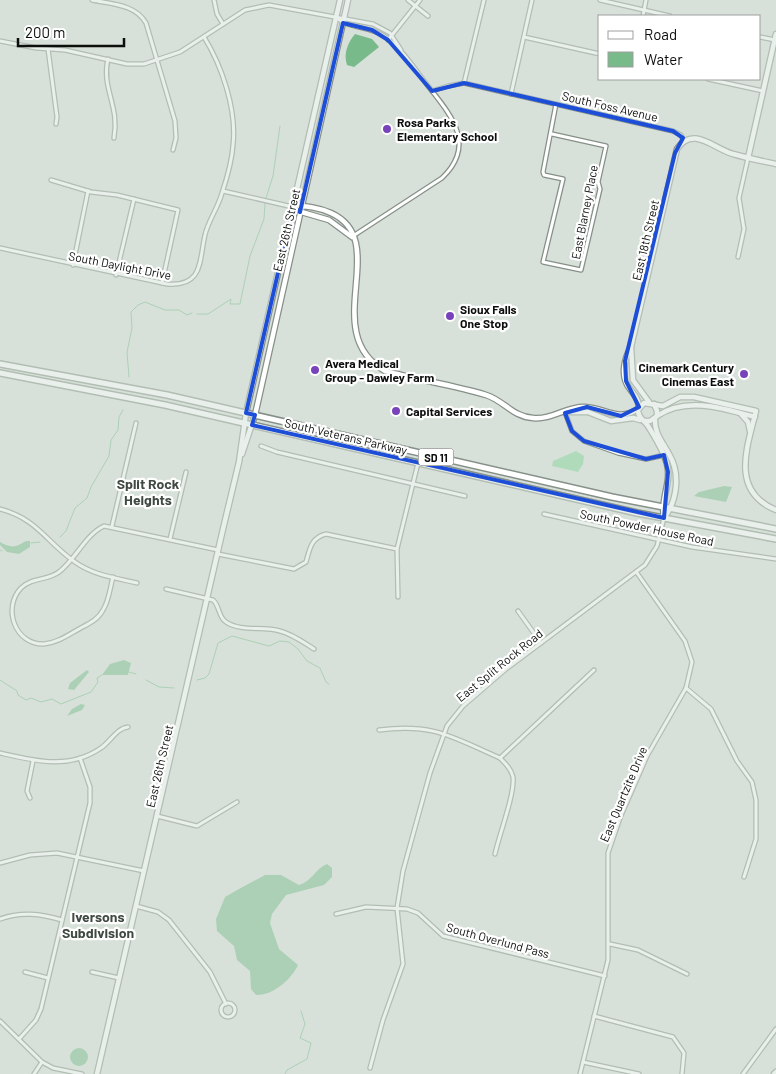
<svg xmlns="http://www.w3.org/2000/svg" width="776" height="1074" viewBox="0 0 776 1074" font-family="Barlow,sans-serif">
<rect width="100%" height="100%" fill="#d7e1d9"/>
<path fill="#afdbba" d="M576,451L584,456L583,464L578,472L552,466L553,461Z"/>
<g fill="#79ba8b">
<path d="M355,34L372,39L379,47L354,67L347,65C343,54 348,42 355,34Z"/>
<path d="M724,486L732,487L726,502L694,496L699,492Z"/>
<path d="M26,541H30V547L19,554L7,552L0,545V542C11,548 15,548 26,541Z"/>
<path d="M124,660L131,663L128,675H102L110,664Z"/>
<path d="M87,670L89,672L74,690L68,689L70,683Z"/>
<path d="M81,704L85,705L82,710L67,716L72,709Z"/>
<path d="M327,864L332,868V877L324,885L286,895L272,914L270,923L279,949L298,965C291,980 272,996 256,995L251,989L250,971L237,960L234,946L217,931L216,919L225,897L239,889L265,875H281L299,885C312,881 315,869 327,864Z"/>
<circle cx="79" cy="1057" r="9"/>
</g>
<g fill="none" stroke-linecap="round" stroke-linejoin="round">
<g stroke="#79ba8b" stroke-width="1">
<path d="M266,198L273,176L280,126"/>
<path d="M197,314H208L231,299L230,304H240L250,256L264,219L265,203"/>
<path d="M129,377L127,352L132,328L131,312L138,305L145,302L165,310H179L187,315L192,313"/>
<path d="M60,537L66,531L75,508L87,498L91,487L109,456L111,440L118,430L119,417L123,410"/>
<path d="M31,543L40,542"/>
<path d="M0,550L2,551"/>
<path d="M129,672L136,674"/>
<path d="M0,680L17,691L18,695L26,700L31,698L41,702L52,699L61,704L91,692L98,682L97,678L102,675"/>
<path d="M146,680L159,687L174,688"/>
<path d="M197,680L205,678L209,674L218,643L232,636L269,646L280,641L289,642L298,649L307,661L320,668L326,682L329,684"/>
<path d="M285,1074L287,1070L307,1059L311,1043L300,1038L305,1024L301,1011"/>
</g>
<defs>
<g id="street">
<path d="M92,0C111,4 135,4 146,23L175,121L176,138L173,150"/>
<path d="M214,0L217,14L223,24"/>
<path d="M408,0L428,16"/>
<path d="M600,0L670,16"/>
<path d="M643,16L646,0"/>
<path d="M337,18C350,29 369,26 384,36C401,48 412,65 425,82C448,112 479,143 442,178L353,236"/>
<path d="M524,37L600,54"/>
<path d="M760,37L775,40"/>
<path d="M388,40L420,0"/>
<path d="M0,41L36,48L65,50L127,64H144L180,52L245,10L269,5L373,24L390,33L401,50"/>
<path d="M48,49L57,117L56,124"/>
<path d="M108,59C101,88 120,106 114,138"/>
<path d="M708,79L763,91"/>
<path d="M464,83L484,0"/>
<path d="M432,91L448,86L464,83L673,131L681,135L684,141"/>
<path d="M511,94L532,0"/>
<path d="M552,134L606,146L598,182L600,189L581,270L543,262L563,179L544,175L543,172L556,104"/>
<path d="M51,180L91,192L117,195L178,210L162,283"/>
<path d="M223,191L293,207"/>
<path d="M0,248L167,284C204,287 199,260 205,235C208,221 218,208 222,193C227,178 232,161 233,145C237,110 222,66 204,37"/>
<path d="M738,257L744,229L739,198L748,158"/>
<path d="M73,265L88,191"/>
<path d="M116,275L134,199"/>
<path d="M565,412L572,431L584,441L618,453L646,459L664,455"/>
<path d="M261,446L277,452L465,496"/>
<path d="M0,509C38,519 46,542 75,562C93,575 116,578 137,583"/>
<path d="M544,514L692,547L776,559"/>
<path d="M112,526L136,423"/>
<path d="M170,539L186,472"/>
<path d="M218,554L294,569L306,562C310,548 311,538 326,534L397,549"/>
<path d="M113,577C110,588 109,601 103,610C98,620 88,624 79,629C68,635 57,643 44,644C15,645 2,608 21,588C32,577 47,581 59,572C76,559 85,535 104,526L218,550"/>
<path d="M166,589L213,600C220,606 218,617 226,622C241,632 263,626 280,631C292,634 303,642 314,649"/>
<path d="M398,597L397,549L418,463"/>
<path d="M518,611L541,643"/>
<path d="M686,688L711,709L737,761L752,782L756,800V839L744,877"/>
<path d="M379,730C434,723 452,737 500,758C506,764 511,769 513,777C515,794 499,835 495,854"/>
<path d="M0,753C35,761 69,770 101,748C110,742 117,728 128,727"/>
<path d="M500,758L594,670"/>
<path d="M30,798L27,791L33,761"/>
<path d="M157,816L197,826L237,802"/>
<path d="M0,863L30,855L57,853L144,871"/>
<path d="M136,906L158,912L169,920L210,972L226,1004"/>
<path d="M336,914L366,907L407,909L418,913L443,936L605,976"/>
<path d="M0,919C21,911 41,914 62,920"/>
<path d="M610,944L638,950L687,974"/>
<path d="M25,972L48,978"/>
<path d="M92,972L119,978"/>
<circle cx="228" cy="1010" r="7"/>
<path d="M594,1016L673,1037L684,1053L682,1074"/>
<path d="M0,1021L42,1062L53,1068L82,1074"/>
<path d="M19,1039L36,1020L41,1009L90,803V787L80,758"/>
<path d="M583,1062L639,1074"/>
<path d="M370,1068L383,1020L403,964L397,908L403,871L430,773L447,726L463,706L506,669L645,565L657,546L664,518"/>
<path d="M34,1074L42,1062"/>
<path d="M580,1074L608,960V853L620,818L647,756L686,688L692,662L685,641L637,573"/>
<path d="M743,1074L776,1029"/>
</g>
<g id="secondary">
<path d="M748,158L776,34"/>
<path d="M293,207C305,205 320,208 331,213C393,241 317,332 385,371C418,380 453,385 486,395C503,400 513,417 533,418C552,420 567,406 585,407C606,408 619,423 639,408"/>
<path d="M298,211L329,220L352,237"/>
<path d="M631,347L633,380L649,402"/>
<path d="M639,407C638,398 635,396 630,389C620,377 624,359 631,347L677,149C693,125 714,149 733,154C747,158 762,161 776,164"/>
<path d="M568,412H588L611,421L633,418L640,420"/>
<path d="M741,414L748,422L750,431"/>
<path d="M657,416C686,396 723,408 755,417"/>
<path d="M655,418C654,433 662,441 669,454C681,474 677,501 664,518"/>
<path d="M644,421H650L657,416V411L654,404"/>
<path d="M242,454L255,415L348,0"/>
<path d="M664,518C660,500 672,482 667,464C664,452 655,437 648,426C644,420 638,418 638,410L644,403L663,406L680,397H694L756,411C747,448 730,491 776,510"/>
<path d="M97,1074L223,529L239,462L246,413L340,0"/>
</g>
<path id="primary" d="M774,1074L776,1072"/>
<g id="highway">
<path d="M0,364L167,395L612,497L776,529"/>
<path d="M0,373L165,405L637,513L776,539"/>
</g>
</defs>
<use href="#street" stroke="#869088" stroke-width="5.5"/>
<use href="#secondary" stroke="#869088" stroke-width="7"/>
<use href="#primary" stroke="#869088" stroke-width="7"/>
<use href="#highway" stroke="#869088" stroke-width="8"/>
<use href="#street" stroke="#fff" stroke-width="3"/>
<use href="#secondary" stroke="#fff" stroke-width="4.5"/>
<use href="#primary" stroke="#fff" stroke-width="4.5"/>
<use href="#highway" stroke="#fff" stroke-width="5"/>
</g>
<path d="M0 0H776V1074H0ZM343,23L372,30L388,40L432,91L464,83L673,131L683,138L675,153L625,361L626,381L639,407L621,416L587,407L565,413L572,431L584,441L646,459L664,455L668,472L664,518L252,425L255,415L246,413L293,207L300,212Z" fill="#d7e1d9" fill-opacity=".55" fill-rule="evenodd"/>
<path fill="none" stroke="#1d4ed8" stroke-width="4" stroke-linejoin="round" d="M343,23L372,30L388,40L432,91L464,83L673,131L683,138L675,153L625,361L626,381L639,407L621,416L587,407L565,413L572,431L584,441L646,459L664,455L668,472L664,518L252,425L255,415L246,413L293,207L300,212Z"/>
<g fill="#7843ba" stroke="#fff" stroke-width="2">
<circle cx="387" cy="129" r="5"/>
<circle cx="450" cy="316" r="5"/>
<circle cx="315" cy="370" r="5"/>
<circle cx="744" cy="374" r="5"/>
<circle cx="396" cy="411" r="5"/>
</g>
<g text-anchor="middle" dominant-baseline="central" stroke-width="4.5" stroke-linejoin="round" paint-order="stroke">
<rect fill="#fff" stroke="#545654" stroke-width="1" x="418.5" y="448.5" width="35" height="17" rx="4"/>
<g font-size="11" font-weight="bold" fill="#0b0e0b">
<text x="436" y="457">SD 11</text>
</g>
<g font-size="12" fill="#0b0e0b" stroke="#fff">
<text transform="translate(610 106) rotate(13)">South Foss Avenue</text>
<text transform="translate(584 212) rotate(-79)">East Blarney Place</text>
<text transform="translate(286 230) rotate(-77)">East 26th Street</text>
<text transform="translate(645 240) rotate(-77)">East 18th Street</text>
<text transform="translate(120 265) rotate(11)">South Daylight Drive</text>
<text transform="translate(346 436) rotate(13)">South Veterans Parkway</text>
<text transform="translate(647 527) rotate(12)">South Powder House Road</text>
<text transform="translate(499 665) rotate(-39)">East Split Rock Road</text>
<text transform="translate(159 766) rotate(-77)">East 26th Street</text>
<text transform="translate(623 794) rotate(-67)">East Quartzite Drive</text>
<text transform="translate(498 940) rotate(15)">South Overlund Pass</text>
</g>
<g font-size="12" font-weight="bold" fill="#0b0e0b" stroke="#fff" text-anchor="start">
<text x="397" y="122">Rosa Parks<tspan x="397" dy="14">Elementary School</tspan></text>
<text x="460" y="309">Sioux Falls<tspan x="460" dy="14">One Stop</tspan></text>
<text x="325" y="363">Avera Medical<tspan x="325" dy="14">Group - Dawley Farm</tspan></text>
<text x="734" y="367" text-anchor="end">Cinemark Century<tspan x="734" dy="14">Cinemas East</tspan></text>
<text x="406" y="411">Capital Services</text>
</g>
<g font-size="14" font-weight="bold" fill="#404942" stroke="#fff">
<text x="148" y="483">Split Rock<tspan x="148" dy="16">Heights</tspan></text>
<text x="98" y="916">Iversons<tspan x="98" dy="16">Subdivision</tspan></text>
</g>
</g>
<rect x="598" y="15" width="162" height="65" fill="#ffffff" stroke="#9d9f9d"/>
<rect x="608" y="31" width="25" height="8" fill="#ffffff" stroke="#9d9f9d"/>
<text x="644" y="40" font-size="15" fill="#0b0e0b">Road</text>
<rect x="608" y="52" width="25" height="15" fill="#79ba8b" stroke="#9d9f9d"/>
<text x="644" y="65" font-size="15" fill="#0b0e0b">Water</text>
<path d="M18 38v8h106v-8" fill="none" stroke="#0b0e0b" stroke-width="2.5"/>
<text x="25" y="38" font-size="15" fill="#0b0e0b" stroke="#ffffff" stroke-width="4" paint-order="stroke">200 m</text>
</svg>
